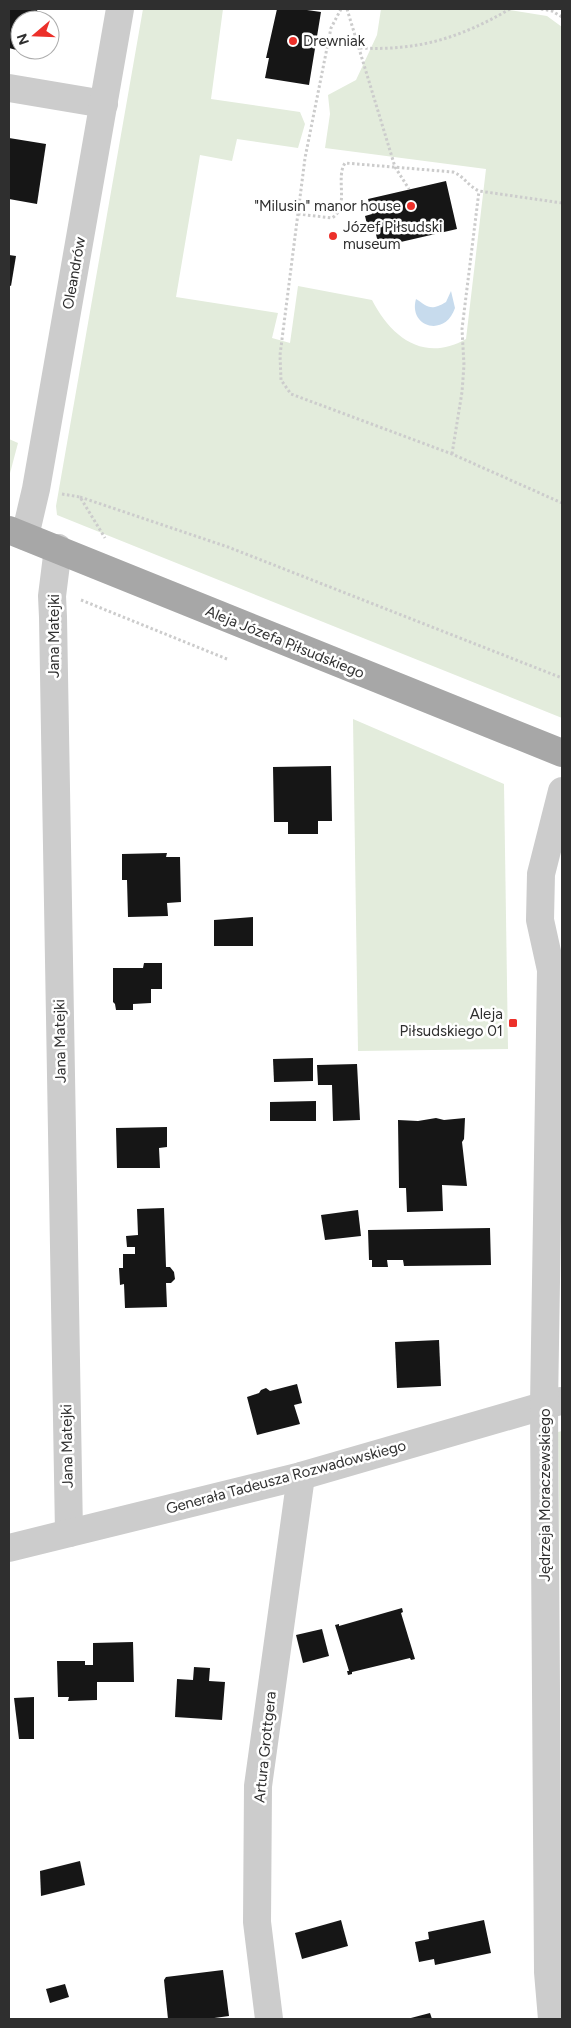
<svg xmlns="http://www.w3.org/2000/svg" width="571" height="2028" viewBox="0 0 571 2028" font-family="Figtree,sans-serif">
<rect width="100%" height="100%" fill="#fff"/>
<g fill="#e3ecdc">
<path d="M143,9H223L211,99L300,112L305,124L298,148L237,139L232,161L200,155L176,297L278,313L272,338L290,343L298,286L372,300C391,337 424,363 466,339L486,169L325,148L330,114L328,95L356,80L377,35L381,9H503L547,16L562,27V718L57,515L56,506Z"/>
<path d="M9,439L18,443L9,477Z"/>
<path d="M353,719L504,784L508,1049L358,1051Z"/>
<path d="M562,1431V1678L558,1432Z"/>
</g>
<path fill="#c7dbed" d="M451,291L455,308C445,338 408,327 416,299C427,306 430,312 446,302Z"/>
<g fill="#161616">
<path d="M11,9H36L44,20H20V51L9,48V11Z"/>
<path d="M277,9H300L321,12L309,85L265,78L269,58H266Z"/>
<path d="M9,138L46,144L37,204L9,199Z"/>
<path d="M446,181L457,229L379,247L374,226L368,228L365,216L372,214L368,199Z"/>
<path d="M9,255L16,256L11,286L9,285Z"/>
<path d="M331,766L332,821H318V834H288V822H274L273,767Z"/>
<path d="M167,853L166,857H180L181,902L167,903L168,916L128,917L127,880H122V854Z"/>
<path d="M253,917V946H214V920Z"/>
<path d="M144,963H162V989H151V1003L133,1004V1010H116L115,1004L113,1002V968H143Z"/>
<path d="M313,1058V1081L274,1082L273,1059Z"/>
<path d="M357,1064L360,1120L333,1121L332,1085H318L317,1065Z"/>
<path d="M316,1101V1121H270V1102Z"/>
<path d="M436,1118L444,1120L465,1118L464,1139L462,1142L467,1186L442,1185L443,1211L407,1212L406,1188H399L398,1120L418,1121Z"/>
<path d="M167,1127V1147L159,1148L160,1168H117L116,1128Z"/>
<path d="M164,1208L166,1267H170L174,1272L175,1279L171,1283H166L167,1307L125,1308L124,1284L120,1285L119,1268H123V1254H135V1247H127L126,1236L138,1235L137,1209Z"/>
<path d="M358,1210L361,1236L325,1240L321,1215Z"/>
<path d="M490,1228L491,1265L404,1266L403,1260H387L388,1267H372V1260H369L368,1230Z"/>
<path d="M439,1340L441,1386L397,1388L395,1342Z"/>
<path d="M297,1384L302,1403L294,1405L300,1424L257,1435L247,1397L259,1393L261,1390L266,1388L270,1391Z"/>
<path d="M402,1608L403,1612L401,1613L415,1659L411,1660L410,1658L352,1672V1674L348,1675L347,1671H349L335,1625L339,1624V1626Z"/>
<path d="M322,1629L329,1656L303,1663L296,1635Z"/>
<path d="M133,1642L134,1682H97V1700L68,1701L69,1697H58L57,1661H85V1665H93V1643Z"/>
<path d="M194,1667L210,1668L209,1681L225,1682L222,1720L175,1717L177,1679L193,1680Z"/>
<path d="M34,1697V1739H19L14,1698Z"/>
<path d="M80,1861L85,1885L41,1896L40,1871Z"/>
<path d="M341,1920L348,1946L302,1959L295,1933Z"/>
<path d="M484,1920L491,1953L435,1965L434,1959L419,1962L415,1942L429,1939L428,1932Z"/>
<path d="M223,1970L229,2016L207,2019H168L164,1980L166,1977Z"/>
<path d="M65,1984L69,1997L50,2003L46,1989Z"/>
<path d="M430,2013L432,2019H407Z"/>
</g>
<g fill="none" stroke-linecap="round" stroke-linejoin="round">
<g stroke="#ccc" stroke-width="3" stroke-dasharray="2.5 2.5" stroke-linecap="butt">
<path d="M341,9L331,28L305,158L280,355L281,380L291,394L452,454L562,503"/>
<path d="M347,9L395,167L409,189"/>
<path d="M541,9L552,11L562,17"/>
<path d="M360,48C418,51 460,38 510,9"/>
<path d="M298,214L332,218C350,207 335,178 345,163L453,172C464,176 468,186 479,191L562,203"/>
<path d="M452,454L462,392L464,365L462,329L479,191"/>
<path d="M62,494L80,497L105,538"/>
<path d="M80,497L228,547L562,678"/>
<path d="M81,600L227,659"/>
</g>
<g stroke="#ccc" stroke-width="28">
<path d="M9,88L104,104"/>
<path d="M25,536L36,489L120,9"/>
<path d="M58,548L52,596L53,617L69,1533"/>
<path d="M9,1548L301,1476L560,1401"/>
<path d="M269,2019L257,1922L258,1786L301,1476"/>
<path d="M552,2019L548,1972L544,1406L551,970L540,920L541,874L562,791"/>
</g>
<path stroke="#a7a7a7" stroke-width="28" d="M9,530L562,753"/>
</g>
<g fill="#ec302a" stroke="#fff" stroke-width="2">
<circle cx="293" cy="41" r="5"/>
<circle cx="411" cy="206" r="5"/>
<circle cx="333" cy="236" r="5"/>
<rect x="508" y="1018" width="10" height="10" rx="2.5"/>
</g>
<g text-anchor="middle" dominant-baseline="central" stroke-width="5" stroke-linejoin="round" paint-order="stroke">
<g font-size="15" fill="#2f2f2f" stroke="#fff" text-anchor="start">
<text x="303" y="41">Drewniak</text>
<text x="401" y="206" text-anchor="end">"Milusin" manor house</text>
<text x="343" y="227">Józef Piłsudski<tspan x="343" dy="17">museum</tspan></text>
<text x="503" y="1014" text-anchor="end">Aleja<tspan x="503" dy="17">Piłsudskiego 01</tspan></text>
</g>
<g font-size="15" fill="#2f2f2f" stroke="#fff">
<text transform="translate(74 273) rotate(-80)">Oleandrów</text>
<text transform="translate(54 636) rotate(-90)">Jana Matejki</text>
<text transform="translate(285 642) rotate(22)">Aleja Józefa Piłsudskiego</text>
<text transform="translate(60 1041) rotate(-91)">Jana Matejki</text>
<text transform="translate(67 1446) rotate(-91)">Jana Matejki</text>
<text transform="translate(286 1477) rotate(-15)">Generała Tadeusza Rozwadowskiego</text>
<text transform="translate(545 1495) rotate(-90)">Jędrzeja Moraczewskiego</text>
<text transform="translate(265 1747) rotate(-84)">Artura Grottgera</text>
</g>
</g>
<rect width="571" height="2028" fill="none" stroke="#2f2f2f" stroke-width="20"/>
<g transform="translate(35 35) rotate(251)"><circle r="24" fill="#ffffff" stroke="#acacac"/>
<path d="M0-4L9 19L0 12L-9 19Z" fill="#ec302a"/>
<text y="-8" font-size="14" font-weight="bold" text-anchor="middle" fill="#2f2f2f">N</text>
</g>
</svg>
